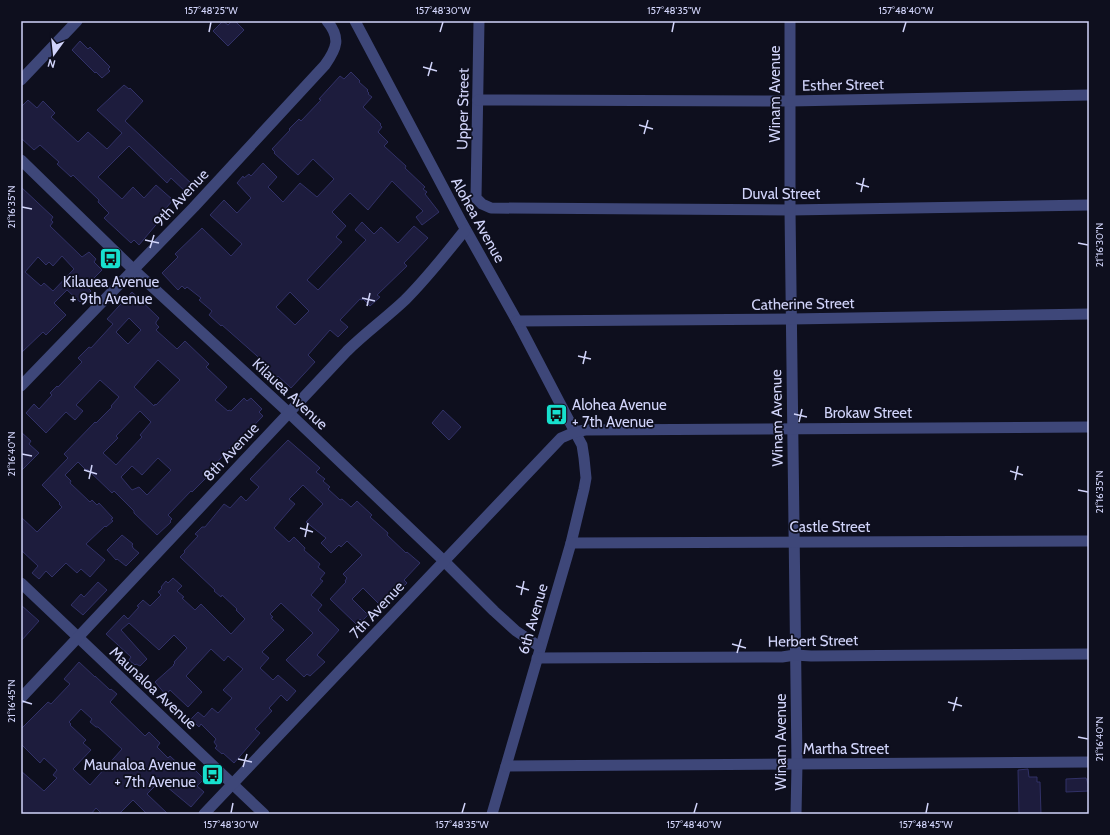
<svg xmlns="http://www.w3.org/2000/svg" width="1110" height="835" viewBox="0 0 1110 835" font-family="Cabin,sans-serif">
<rect width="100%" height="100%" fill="#0e0f1e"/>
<g fill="#1d1c3d" stroke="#313167" fill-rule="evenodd">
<path d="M223,21L228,25L232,21H235L244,30L228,46L213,31Z"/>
<path d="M80,41L88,49L90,47L110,67L108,69L110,71L102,78L96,72L95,73L72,50Z"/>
<path d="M351,72L360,81L359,82L368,90L367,91L369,93L368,94L372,97L363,107L381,124L380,125L382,127L378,132L388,142L384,146L406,166L405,168L425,187L423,189L427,192L425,194L439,212L422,225L416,217L423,211L392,181L368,210L350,193L332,212L346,226L336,237L342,242L307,280L318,290L366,240L355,230L362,222L374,234L381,227L398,243L414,226L428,238L404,263L407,266L377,295L380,297L370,306L363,299L362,300L360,299L340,320L348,327L338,337L330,330L308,355L315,362L291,388L278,376L274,380L261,367L265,363L222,325L221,326L209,315L212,311L199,300L201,298L187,287L185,289L182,286L178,290L162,273L178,257L175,254L202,228L231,256L242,244L210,215L224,200L237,213L251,198L237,183L243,176L244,178L249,174L251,176L263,163L277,177L268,187L283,202L300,183L317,197L334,179L313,159L298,175L274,153L275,152L272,149L290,130L289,129L299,119L301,121L321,100L319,99L340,76L344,79ZM290,292L309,311L295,325L276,307Z"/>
<path d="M124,85L129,89L130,88L143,101L125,121L194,186L187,193L171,178L167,183L129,146L98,177L122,199L133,187L144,198L156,185L173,200L159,216L160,217L158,219L160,220L139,245L134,240L131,243L104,218L109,213L98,202L99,200L73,175L71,177L57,164L59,162L40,145L34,150L21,138V107L28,100L37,108L43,101L55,113L51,117L78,142L88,132L107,149L122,133L97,110Z"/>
<path d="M21,187L53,217L51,220L53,222L50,226L82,257L89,252L96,259L94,262L102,270L86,286L91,291L80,302L67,290L54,303L66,315L46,335L43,332L21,353ZM62,256L74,269L53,291L44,283L41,286L25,272L38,257L46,265L49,262L53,266Z"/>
<path d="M132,292L159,318L156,322V324L159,327L156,330L177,349L185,341L209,364L206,367L227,387L215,400L228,411L229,410L231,411L244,398L247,401L251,398L262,409L259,412L263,416L237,443L236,442L216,463L220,467L211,477L209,475L192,492L191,491L168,515L172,519L170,521L171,522L157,535L134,513V511L114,491L112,493L87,469L86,470L78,462L65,475L71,481L70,483L90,502L92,500L97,505L99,503L113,518L111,519L113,521L106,527L105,526L86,544L105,560L90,577L81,569L77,573L66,563L52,577L46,571L39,579L32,573L38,566L21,550V517L37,532L62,507L59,504L60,503L42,485L68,458L64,454L95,422L96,423L112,407L111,406L119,397L100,380L76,405L83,411L75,420L66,412L46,433L26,413L34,404L39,409L52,395L50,393L57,386L58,387L82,362L78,358L89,347L91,348L113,324L107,319ZM129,318L141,330L128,344L116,332ZM158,360L180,380L156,405L155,404L154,406L134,387ZM140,411L151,422L140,435L142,437L116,465L103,453L118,438L116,436ZM158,458L171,470L147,495L139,487L132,490L121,477L132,466L142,475Z"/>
<path d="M443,410L461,427L449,440L432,423Z"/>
<path d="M21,432L31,441L29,444L39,453L21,471Z"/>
<path d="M288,440L320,468L316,472L325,479L323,481L330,487L328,489L340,500L342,499L351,507L357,501L372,515L370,517L388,533L387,535L406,553L407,552L420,563L404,580L407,583L395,595L392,592L379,604L363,588L352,599L368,615L362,621L360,619L356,624L330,599L346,582L345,581L347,578L343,574L362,555L347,541L341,547L339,545L331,553L321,543L326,538L306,522L323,504L303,485L289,499L295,504L274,528L289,542L294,537L305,548L304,550L320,564L318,567L325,573L320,579L323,581L311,595L322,605L318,610L339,630L317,655L325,662L310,676L307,674L304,677L286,660L313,633L281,603L270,614L273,617L271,618L284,630L262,652L269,658L260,668L273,680L278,675L296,691L287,701L281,695L269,708L272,711L255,729L260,733L234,763L223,753L222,754L215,748L217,746L214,742L216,739L201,724L199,727L191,719L198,712L204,717L212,708L218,713L232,698L223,690L243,669L228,656L224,661L211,649L186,676L202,692L188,707L170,690L166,695L155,682L174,665H173L175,663L174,662L187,648L174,635L159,650L129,623L121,630L147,659L140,666L136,664L135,665L129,660L131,657L106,634L124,615L128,619L139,607L137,606L143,600L150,606L161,595L158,592L162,588L161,587L166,581L168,583L173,578L182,586L177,591L184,597L182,598L195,610L201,604L231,634L245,619L236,610L237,609L222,595L221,597L214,591L215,590L180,557L185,552L184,551L198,536L195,534L202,527H205L224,504L230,508L241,496L246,501L259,487L250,479Z"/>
<path d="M122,535L133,544L132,545L133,548L139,553L126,566L117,559L116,560L107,550Z"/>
<path d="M98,582L107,590L83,615L71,605L81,594L84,597Z"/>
<path d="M21,605L39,621L21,641Z"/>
<path d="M79,662L95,677V676L110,690L111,689L117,694L110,702L145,736L149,732L160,743L157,747L168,758L170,756L187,772L192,767L204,779L197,786L204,792L191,807L160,781L147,794L168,814H147L133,800L119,814H102L96,808L91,814H21V771L44,791L57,778L53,775L57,770L44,758L40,763L21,744V729L48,702L51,704L70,684L64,679ZM81,709L92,719L90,722L96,727H98L122,749L90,785L73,769L91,750L83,743L86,740L70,725L71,724L69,722Z"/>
<path d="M1028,769L1029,777H1037V782H1040L1041,814H1019L1018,770Z"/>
<path d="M1086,778L1089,786V791L1066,792V779Z"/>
</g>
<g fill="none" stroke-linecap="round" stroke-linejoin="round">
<g stroke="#3e4779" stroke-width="11">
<path d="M355,21L462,223L517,321L575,432L582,445L584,458L586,478L584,489L571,543L492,814"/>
<path d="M479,21L476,198L482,204L491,208L790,210L1089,205"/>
<path d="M790,21V210L797,764L796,814"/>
<path d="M21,80L77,21"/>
<path d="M478,100L790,101L1089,95"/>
<path d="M21,160L134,270L289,413L444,561L494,611L516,631L540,647"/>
<path d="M517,321L791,319L1089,314"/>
<path d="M21,386L194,207L325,65C337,48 341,38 327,21"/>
<path d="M571,543L1089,541"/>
<path d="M21,583L264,814"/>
<path d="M537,658L782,657L795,655L811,656L1089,654"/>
<path d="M21,698L347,351C365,333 386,318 405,300C427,278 446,254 465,230"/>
<path d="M506,766L1089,762"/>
<path d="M204,814L561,438L575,432L585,430L1089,427"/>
</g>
</g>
<path fill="none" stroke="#d1d4fa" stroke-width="1.5" d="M209,32L211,22M440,32L443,22M672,32L674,22M903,32L906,22M423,67L437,71M428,76L432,62M639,125L653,129M644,134L648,120M856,183L869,187M861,192L864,178M22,207L32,209M145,240L159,243M1078,243L1088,245M150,248L154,235M362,298L375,301M367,306L370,293M578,356L591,359M583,364L586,351M794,414L807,417M799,422L802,409M22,454L32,456M84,470L97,474M1010,471L1023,475M89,479L92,465M1015,480L1018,466M1078,490L1088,492M300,528L313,532M305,537L308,523M516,586L529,590M521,595L524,581M732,644L746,648M737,653L741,639M22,701L32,704M948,702L962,706M953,711L957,697M1078,737L1088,739M238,759L252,762M243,767L247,754M231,813L233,803M462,813L465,803M694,813L697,803M926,813L928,803"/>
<defs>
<symbol id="bus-square" viewBox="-11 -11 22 22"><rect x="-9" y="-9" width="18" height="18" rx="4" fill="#17e0ce" stroke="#0e0f1e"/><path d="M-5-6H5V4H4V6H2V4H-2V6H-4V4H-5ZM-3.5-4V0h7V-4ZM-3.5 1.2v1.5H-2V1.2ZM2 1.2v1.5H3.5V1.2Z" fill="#111"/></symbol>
</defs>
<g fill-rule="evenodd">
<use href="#bus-square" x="98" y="246" width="25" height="25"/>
<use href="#bus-square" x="544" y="402" width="25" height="25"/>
<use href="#bus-square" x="200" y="762" width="25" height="25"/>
</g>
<g text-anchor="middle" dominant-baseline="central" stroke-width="3.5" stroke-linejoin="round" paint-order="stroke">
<g font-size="15" fill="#d1d4fa" stroke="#0e0f1e">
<text transform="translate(843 85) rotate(-1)">Esther Street</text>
<text transform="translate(775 94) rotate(-90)">Winam Avenue</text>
<text transform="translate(463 109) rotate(-89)">Upper Street</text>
<text x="781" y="194">Duval Street</text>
<text transform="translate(181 198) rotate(-47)">9th Avenue</text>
<text transform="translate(478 220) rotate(61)">Alohea Avenue</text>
<text transform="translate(803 304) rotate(-1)">Catherine Street</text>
<text transform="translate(290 394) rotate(43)">Kilauea Avenue</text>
<text x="868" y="413">Brokaw Street</text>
<text transform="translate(777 418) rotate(-91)">Winam Avenue</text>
<text transform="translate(231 452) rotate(-47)">8th Avenue</text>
<text x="830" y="527">Castle Street</text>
<text transform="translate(377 610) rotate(-47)">7th Avenue</text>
<text transform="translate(533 619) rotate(-74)">6th Avenue</text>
<text transform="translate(813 641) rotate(-1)">Herbert Street</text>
<text transform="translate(153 688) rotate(43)">Maunaloa Avenue</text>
<text transform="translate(781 742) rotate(-90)">Winam Avenue</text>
<text x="846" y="749">Martha Street</text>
</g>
<g font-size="15" fill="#d1d4fa" stroke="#0e0f1e">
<text x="111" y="282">Kilauea Avenue<tspan x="111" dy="17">+ 9th Avenue</tspan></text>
<text x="572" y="405" text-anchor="start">Alohea Avenue<tspan x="572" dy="17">+ 7th Avenue</tspan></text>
<text x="196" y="765" text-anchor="end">Maunaloa Avenue<tspan x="196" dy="17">+ 7th Avenue</tspan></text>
</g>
</g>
<rect width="1110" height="835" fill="none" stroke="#0e0f1e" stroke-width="44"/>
<g transform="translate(54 54) rotate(195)" stroke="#0e0f1e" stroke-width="3" paint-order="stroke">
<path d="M0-3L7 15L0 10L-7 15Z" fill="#d1d4fa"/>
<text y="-6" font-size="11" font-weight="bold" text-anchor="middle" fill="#d1d4fa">N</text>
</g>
<rect x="22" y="22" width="1066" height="791" fill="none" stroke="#d1d4fa" stroke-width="1.5"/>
<g font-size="10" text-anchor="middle" fill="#d1d4fa">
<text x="211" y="14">157°48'25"W</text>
<text x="443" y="14">157°48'30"W</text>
<text x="674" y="14">157°48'35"W</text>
<text x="906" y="14">157°48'40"W</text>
<text transform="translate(11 207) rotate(-90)" y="4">21°16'35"N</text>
<text transform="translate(1099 245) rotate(-90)" y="4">21°16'30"N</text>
<text transform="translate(11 454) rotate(-90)" y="4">21°16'40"N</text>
<text transform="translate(1099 492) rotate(-90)" y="4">21°16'35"N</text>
<text transform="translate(11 701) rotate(-90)" y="4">21°16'45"N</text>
<text transform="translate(1099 739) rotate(-90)" y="4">21°16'40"N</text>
<text x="231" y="828">157°48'30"W</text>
<text x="462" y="828">157°48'35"W</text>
<text x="694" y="828">157°48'40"W</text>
<text x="926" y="828">157°48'45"W</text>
</g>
</svg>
